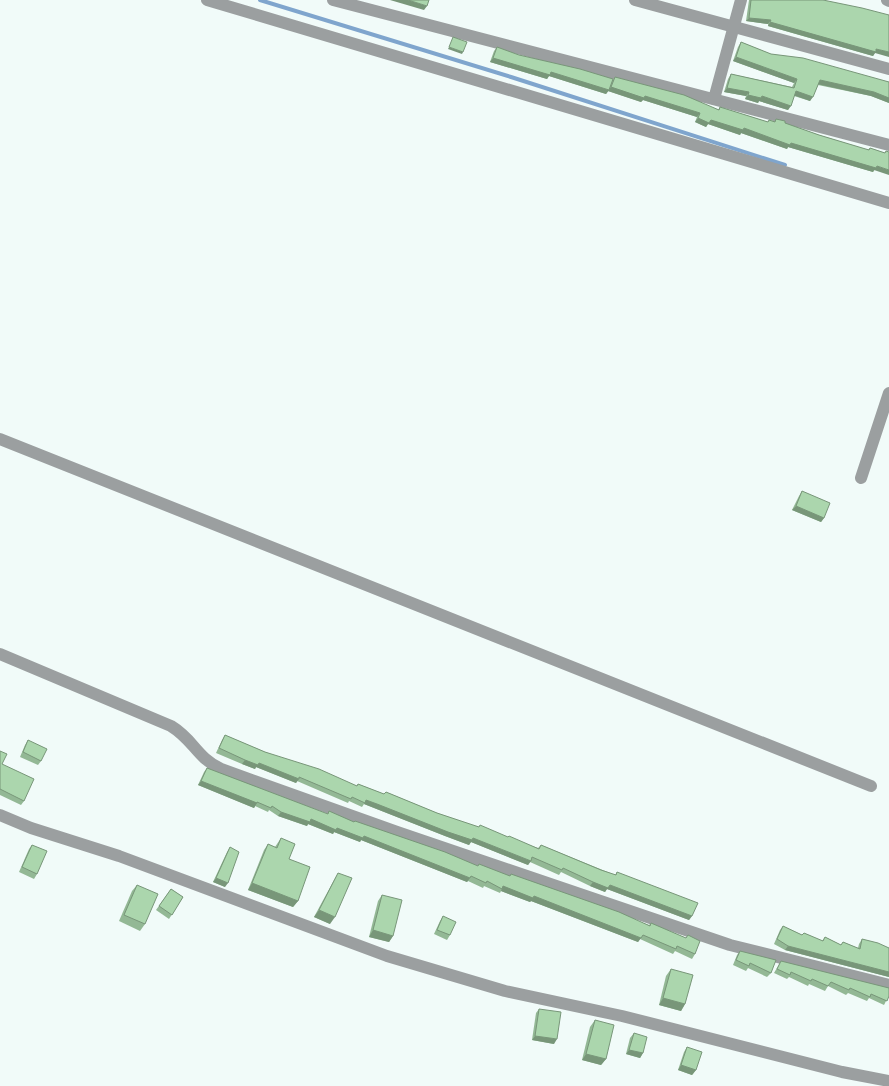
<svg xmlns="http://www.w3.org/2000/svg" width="889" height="1086" viewBox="0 0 889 1086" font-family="Quicksand,sans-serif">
<rect width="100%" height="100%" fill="#f1fbf9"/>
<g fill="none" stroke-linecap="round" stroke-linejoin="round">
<path stroke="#7fa5cd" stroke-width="4" d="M260,0L511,77L785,165"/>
<g stroke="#9b9fa0" stroke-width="12">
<path d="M207,0L889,203"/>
<path d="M333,0L889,145"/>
<path d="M635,0L889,69"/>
<path d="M887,0L889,1"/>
<path d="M714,99L741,0"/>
<path d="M0,439L871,786"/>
<path d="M861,478L889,393"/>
<path d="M0,654L171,726C194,740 196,757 221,769L397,832L730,945L889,985"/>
<path d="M0,815L31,828L119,856L387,956L505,991L622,1016L842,1072L889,1081"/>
</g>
</g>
<g fill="#93b895">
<path d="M749,0H823L875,53L873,56L768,26V24L746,21Z"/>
<path d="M741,42L771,54L889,82V103L871,96L818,85L810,101L794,96L788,110L759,101L758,103L745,99L746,96L724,92L728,79L731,74L792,87L794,83L733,61L738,47Z"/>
<path d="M497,47L519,55L612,81L615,77L718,110L720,107L768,122L769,120L775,121L776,119L785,123L819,135L868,150L870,148L885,153L886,151L889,152L873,172L788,147L787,149L741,133L740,135L708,124L706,127L695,122L697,117L643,100L641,102L608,91L609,90L606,94L549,76L547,79L490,62L494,51Z"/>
<path d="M802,491L824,518L821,522L792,510L799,496Z"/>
<path d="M225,735L265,752L357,786L358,784L384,794L386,792L437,813L538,848L541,845L615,875L617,872L692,916L689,920L607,889L605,892L590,886L561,872L559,875L530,862L528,865L471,842L469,845L445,836L374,808L364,804L362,807L349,801L348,803L297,781L296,783L256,767L255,769L242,764L216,753L222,740Z"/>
<path d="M28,740L41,761L38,765L20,757L25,745Z"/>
<path d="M0,751L2,764L24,801L21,805L0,795Z"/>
<path d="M207,768L327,814L329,811L354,822L478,866L510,876L649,925L651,923L686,938L688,935L695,954L692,959L675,951L673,954L640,939L638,942L531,901L530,902L501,891L500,893L484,886L483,888L468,881L467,882L361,840L360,842L334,832L333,834L308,824L307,826L278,816L269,810L268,812L255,806L254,808L198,785L204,772Z"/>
<path d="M281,838L289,859L298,901L293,907L248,890L264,850L268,844L275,847Z"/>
<path d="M32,845L37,874L34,879L19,872L29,849Z"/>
<path d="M230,847L225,887L213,882L227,852Z"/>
<path d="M338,873L330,924L314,917L334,880Z"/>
<path d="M137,885L145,924L140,931L119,921L132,891Z"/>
<path d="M171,889L183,897L169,919L156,910Z"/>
<path d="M382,895L393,936L389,942L369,937L378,901Z"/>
<path d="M443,916L450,935L447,940L434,934L440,921Z"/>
<path d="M783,926L802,935L804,933L822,941L825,937L841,945L843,942L858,948L859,944L862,939L889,948V977L785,950L774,944L780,930Z"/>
<path d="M740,951L771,973L767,977L748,968L746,971L733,965L737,955Z"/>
<path d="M781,961L887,999L884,1005L869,998L867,1001L848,993L846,995L828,986L825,991L809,984L808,986L789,977L787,979L774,973Z"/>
<path d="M671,969L685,1004L681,1011L659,1005L666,976Z"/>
<path d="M539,1009L554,1044L532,1040L536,1013Z"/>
<path d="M595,1020L606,1059L601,1065L582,1060L590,1027Z"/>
<path d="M634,1033L643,1053L640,1058L626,1054L630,1038Z"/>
<path d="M687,1047L696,1070L692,1075L678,1070L684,1052Z"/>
</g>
<g fill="#789679">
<path d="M390,0H408L427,6L424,10Z"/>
<path d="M749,18L771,20L768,24L746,21Z"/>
<path d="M770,22L889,52V57L875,53L873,56L768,26Z"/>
<path d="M449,47L463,52L462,54L448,49Z"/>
<path d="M736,57L797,79L794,83L733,61Z"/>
<path d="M493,58L551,72L609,90L606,94L549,76L547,79L490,62Z"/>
<path d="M820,80L874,92L889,98V103L871,96L817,84Z"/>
<path d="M611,87L645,96L700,113L697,117L643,100L641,102L608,91Z"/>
<path d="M727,88L749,92L746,96L724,92Z"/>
<path d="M796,91L813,97L810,101L793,95Z"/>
<path d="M748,95L762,96L791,106L788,110L759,101L758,103L745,99Z"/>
<path d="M698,118L711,120L744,128L791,143L877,166L889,170V175L874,170L873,172L788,147L787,149L741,133L740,135L708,124L706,127L695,122Z"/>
<path d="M796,506L824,518L821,522L792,510Z"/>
<path d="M245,760L259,763L299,779L296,783L256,767L255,769L242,764Z"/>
<path d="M201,781L257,803L254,808L198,785Z"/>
<path d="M366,800L473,838L531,861L528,865L471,842L469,845L445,836L364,804Z"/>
<path d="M281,812L311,819L364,836L470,878L467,882L361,840L360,842L334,832L333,834L308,824L307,826L278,816Z"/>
<path d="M216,878L228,883L225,887L213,882Z"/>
<path d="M593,882L610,885L692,916L689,920L607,889L605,892L590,886Z"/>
<path d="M252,883L298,901L293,907L248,890Z"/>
<path d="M503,886L534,896L641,938L638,942L531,901L530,902L501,891Z"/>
<path d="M319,910L335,917L330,924L314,917Z"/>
<path d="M373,930L393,936L389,942L369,937Z"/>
<path d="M788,946L889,972V977L785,950Z"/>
<path d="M663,998L685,1004L681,1011L659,1005Z"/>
<path d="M535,1036L557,1039L554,1044L532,1040Z"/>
<path d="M629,1050L643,1053L640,1058L626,1054Z"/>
<path d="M586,1054L606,1059L601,1065L582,1060Z"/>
<path d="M681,1065L696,1070L692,1075L678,1070Z"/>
</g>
<g fill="#abd6ad" stroke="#789679">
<path d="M408,0H429L427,6Z"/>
<path d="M751,0H823L862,8L889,15V52L876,49V52L770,22L771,20L749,18Z"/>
<path d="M453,37L467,42L463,52L449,47Z"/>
<path d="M741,42L771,54L803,58L889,82V98L874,92L820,80L813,97L796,91L791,106L762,96L761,98L748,95L749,92L727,88L731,74L794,88L797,79L736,57Z"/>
<path d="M497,47L519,55L580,69L613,79L609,90L551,72L550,75L493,58Z"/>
<path d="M615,77L684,95L719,110L720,107L768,122L769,120L775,122L776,119L785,121V123L819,135L869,150L870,148L885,153L886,151L889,152V170L877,166L876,168L791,143L790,145L744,128L743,130L711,120L709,123L698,118L700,113L645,96L644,98L611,87Z"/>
<path d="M802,491L830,503L824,518L796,506Z"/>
<path d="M225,735L265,752L319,769L357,786L358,784L384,794L386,792L437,813L479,827L480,825L508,837L509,836L539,849L541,845L601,870L616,875L617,872L698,903L692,916L610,885L608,888L593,882L563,868L562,870L532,857L531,861L473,838L472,840L448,832L377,804L366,800L365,803L352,797L351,799L299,777V779L259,763L258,765L245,760L219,748Z"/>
<path d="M28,740L47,749L41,761L23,752Z"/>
<path d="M0,751L7,754L2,764L34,779L24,801L0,789Z"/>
<path d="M207,768L328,814L329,811L354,822L355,821L445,852L478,866L479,864L510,876L511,874L619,912L650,926L651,923L686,938L688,935L700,941L695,954L677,946L676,949L643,935L641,938L534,896L533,898L503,886L502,889L487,881L486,883L471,876L470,878L364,836L363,838L337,828L336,830L311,819L310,822L281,812L272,806L271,808L257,802V803L201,781Z"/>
<path d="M281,838L295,844L289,859L310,867L298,901L252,883L268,844L277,848Z"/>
<path d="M32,845L47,851L37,874L22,867Z"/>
<path d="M230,847L239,852L228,883L216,878Z"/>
<path d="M338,873L352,878L335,917L319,910Z"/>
<path d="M137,885L158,894L145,924L124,915Z"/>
<path d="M171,889L183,897L172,915L159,906Z"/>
<path d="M382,895L402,900L393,936L373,930Z"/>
<path d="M443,916L456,922L450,935L437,930Z"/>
<path d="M783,926L802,935L804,933L823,941L825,937L841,945L843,942L860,949L862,939L878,943L889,948V972L788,946L777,939Z"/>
<path d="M740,951L776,960L771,973L750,963L749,966L736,960Z"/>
<path d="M781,961L889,988V996L887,1001L871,994L870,997L850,988L849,990L831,982L828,986L812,979L811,981L791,972L790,975L777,969Z"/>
<path d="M671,969L693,975L685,1004L663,998Z"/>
<path d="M539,1009L561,1012L557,1039L535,1036Z"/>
<path d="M595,1020L614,1025L606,1059L586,1054Z"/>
<path d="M634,1033L647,1037L643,1053L629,1050Z"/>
<path d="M687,1047L702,1052L696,1070L681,1065Z"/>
</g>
</svg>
